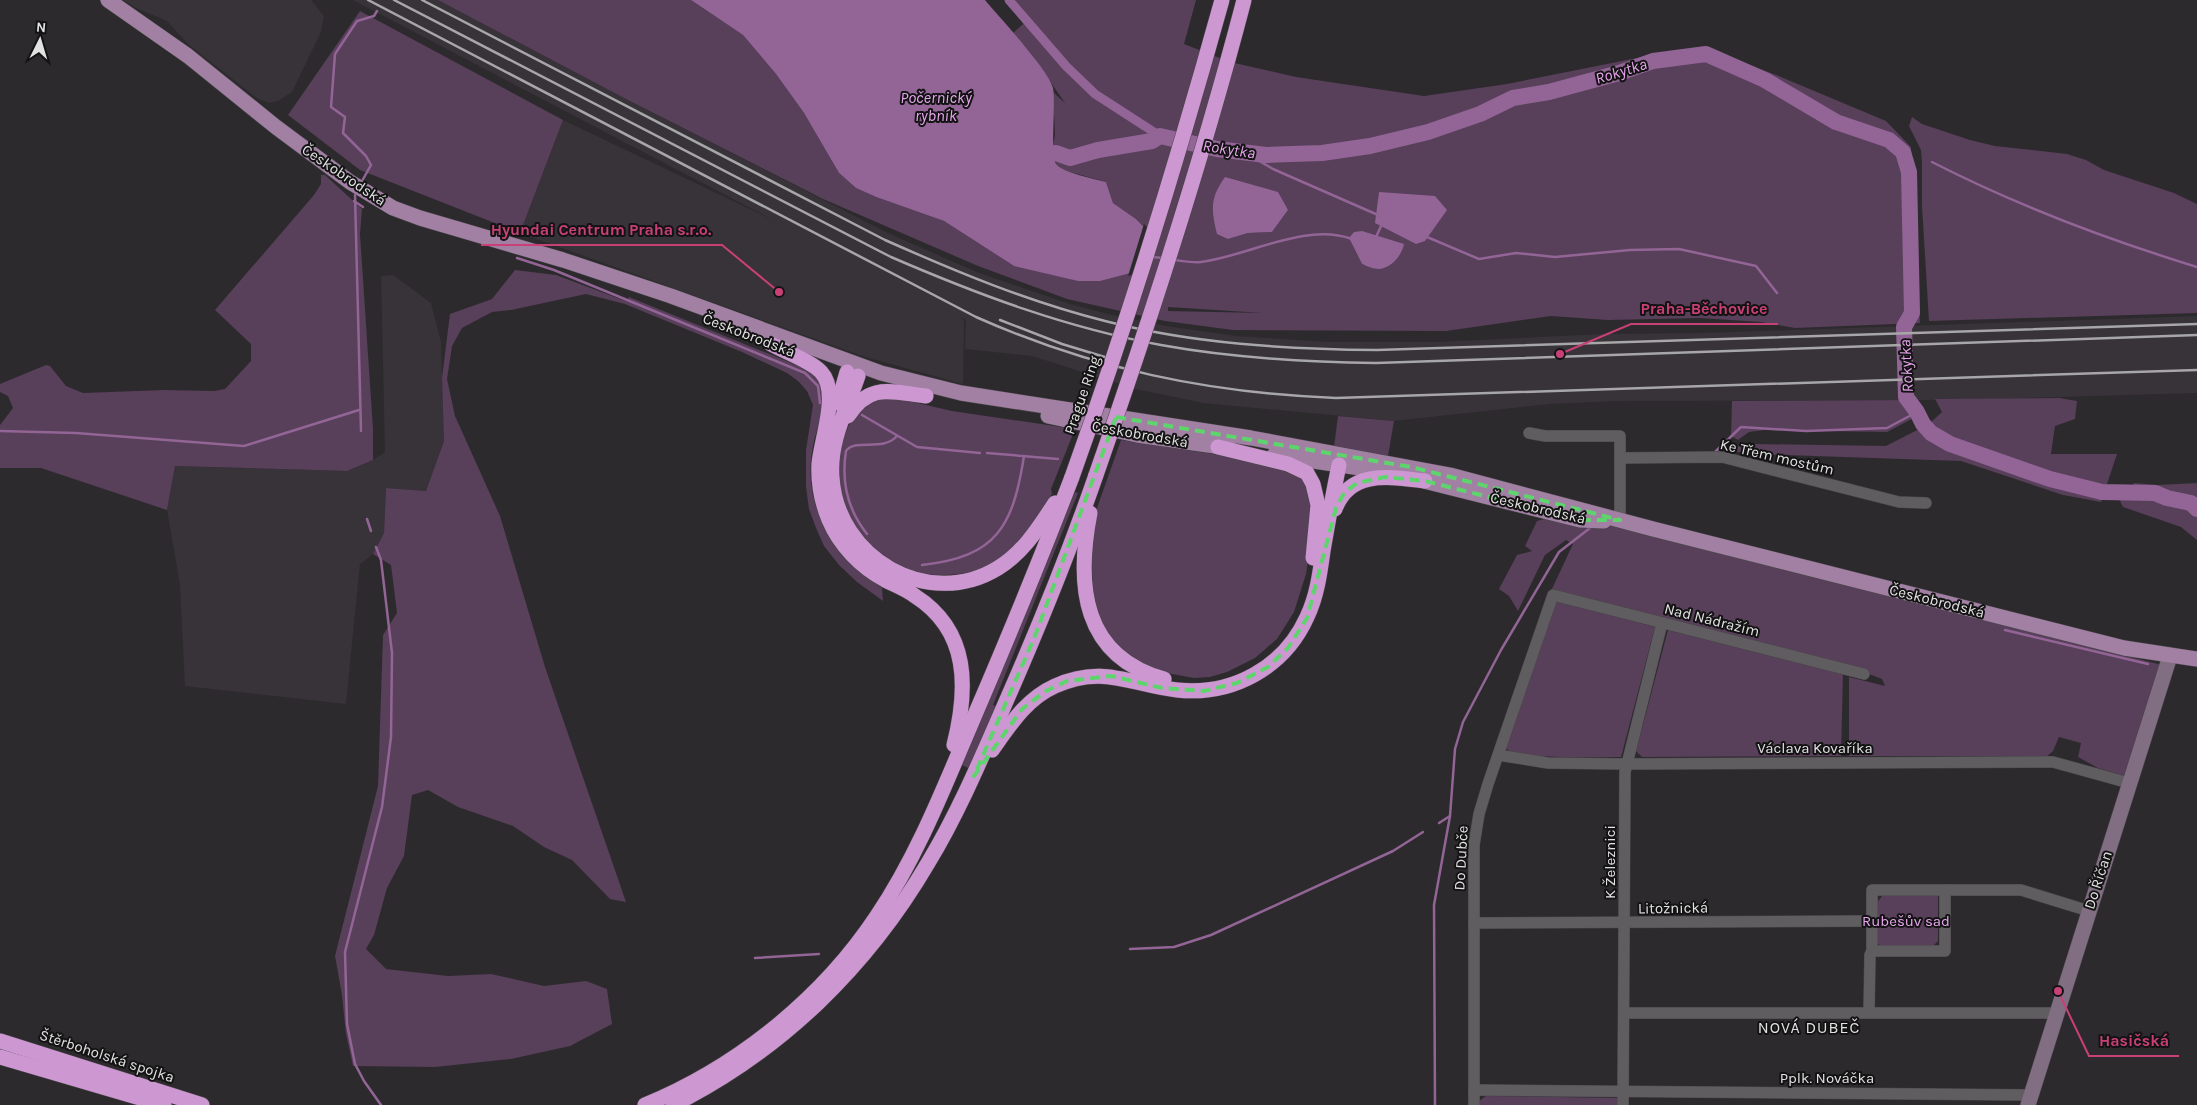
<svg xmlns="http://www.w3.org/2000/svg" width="2197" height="1105" viewBox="0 0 2197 1105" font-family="Karla,sans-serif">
<rect width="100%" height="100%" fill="#2c2a2d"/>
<g fill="#383239">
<path d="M123,0H311L324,16L321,32L292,92L278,101L269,103L258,99L189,45L167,21L136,8Z"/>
<path d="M353,0H438L626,99L888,233L979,273L1070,304L1108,314L1166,326L1236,336L1330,342H1436L1605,334L1703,333L2197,316V393L1953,400L1616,401L1550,404L1394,421L1203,403L1136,389L1032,356L965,349L966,320L960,317L964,320L963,384L865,357L520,233L563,120L777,222Z"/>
<path d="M393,275L431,303L441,342L444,441L426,491L386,488L384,533L373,554L360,564L346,704L185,686L180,585L167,510L175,466L347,471L373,460L385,452L381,276Z"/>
</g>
<g fill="#583f5a" fill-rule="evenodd">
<path d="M438,0H691L743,35L776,74L804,113L839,173L856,188L876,197L944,221L1014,266L1148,231L1136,219L1113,203L1106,182L1063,170L1055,164L1052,152L1055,135L1053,92L1065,103L1032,55L1013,33L1030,18L1015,0H1196L1184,44L1230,62L1296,77L1424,96L1507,84L1637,58L1709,49L1781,77L1886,121L1911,147L1920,323L1795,328L1761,322L1700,318L1608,320L1551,316L1446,331L1233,330L1165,321L1067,299L978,266L823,199L626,99ZM1288,210L1272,232L1248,233L1228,239ZM1349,238L1386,267L1377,269L1362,264ZM1168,307L1263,313L1168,311Z"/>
<path d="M360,11L563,120L520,233L360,170L288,115Z"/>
<path d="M1912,117L1922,124L1970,140L1995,146L2067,154L2086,160L2104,170L2174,193L2197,204V313L1929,321L1922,206V163L1921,150L1909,126Z"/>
<path d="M321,175H325L362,209L360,234L373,429V460L347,471L175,466L167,510L41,468H0V425L13,408L8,396L0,392V384L46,365L50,366L66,386L83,393L164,390L214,391L225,389L251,361V344L215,310L314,195L321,184Z"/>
<path d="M515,270L556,275L623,300L627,301L629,297L811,371C814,375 821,381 822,386C827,407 817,426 813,446C801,508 834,554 882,588L883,601L857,582L839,565L824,546L816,528L809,509L806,487V450L813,405L807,391L798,381L787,373L742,352L625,304L586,294L511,310L492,312L462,328L452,346L447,379L455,416L500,516L545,667L626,902L610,899L572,860L544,847L513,826L458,807L428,790L412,795L404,856L387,888L374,935L366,949L386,969L448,976L491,974L544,986L586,981L607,989L612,1024L570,1046L511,1059L435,1067L353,1066L346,1034L342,995L335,956L378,786L383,635L397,613L391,565L373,554L384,533L386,488L426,491L444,441L442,378L450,314L492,299Z"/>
<path d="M887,396L952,411L1075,429L1051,489L1052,494C1038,519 1022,544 998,561C987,568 971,573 958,574C882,585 820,511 844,438C847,429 852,415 860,408C866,402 879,399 887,396Z"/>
<path d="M2059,398L2077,401L2075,419L2055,426L2051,454H2117L2101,502L2063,495L1961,461L1753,454L1718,449L1755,444L1886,446L1929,424L1942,412L1935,399Z"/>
<path d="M1916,400L1923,413L1887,432L1764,430L1749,432L1738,440L1731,436L1732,401Z"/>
<path d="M1338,416L1394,421L1388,456L1334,447Z"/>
<path d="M1121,440L1266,462L1295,473L1309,485L1313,530L1306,574L1294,612L1277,639L1255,658L1227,672L1210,677L1194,678L1161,672L1144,665L1116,645L1105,631L1093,606L1091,525Z"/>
<path d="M2134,483L2158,485L2197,483V540L2181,527L2123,507L2119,499V490L2131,488Z"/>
<path d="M1075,492L1078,493L993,705L998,708L970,769L960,764Z"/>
<path d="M1548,518L1607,525L1653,535L2162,665L2125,776L2098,768L2078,757L2081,743L2059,737L2053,751L2045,758V756H1849V677L1885,686L1882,679L1864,672L1551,591L1573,544L1566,540L1545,555L1518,611L1509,596L1499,589L1517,555L1532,551L1525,546L1537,521Z"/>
<path d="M1556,601L1655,627L1621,757C1601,757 1517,760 1505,748Z"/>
<path d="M1668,630L1843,674L1841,756L1642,757L1636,751Z"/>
<path d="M1883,895L1938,896V941L1933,946L1882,948L1874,939L1875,905Z"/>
<path d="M1486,1096L1619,1098V1105H1479V1101Z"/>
</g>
<g fill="#926596">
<path d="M691,0H985C999,17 1049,70 1053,88C1056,103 1050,157 1056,164C1063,173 1095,179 1106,182L1113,203L1136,219L1148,231L1138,271L1100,281H1078L1014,266L944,221L876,197L856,188L839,173L804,113L776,74L743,35Z"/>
<path d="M1225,177L1278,192L1288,210L1272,232L1248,233L1228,239L1217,234C1211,209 1210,198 1225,177Z"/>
<path d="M1379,192L1435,196L1447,210L1425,241L1416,244L1375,223Z"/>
<path d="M1362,231L1404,244C1402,255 1391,269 1378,269C1373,269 1367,266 1362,264L1349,238L1354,232Z"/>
</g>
<path fill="#2c2a2d" d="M1144,224L1150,230L1139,273L1128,276Z"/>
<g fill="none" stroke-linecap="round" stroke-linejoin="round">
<g stroke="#926596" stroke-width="2.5">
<path d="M1242,151L1273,169L1378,215"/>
<path d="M1903,152L1910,153"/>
<path d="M1932,162C2016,205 2106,239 2197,267"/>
<path d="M362,181L371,165L366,156L343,133L345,117L331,107L335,54L357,21L374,16L377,11"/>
<path d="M355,195L361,431"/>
<path d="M354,201L363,207"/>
<path d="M1376,237L1382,224"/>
<path d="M1427,237L1479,259L1516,253L1555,257L1630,250L1679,249L1756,266L1777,293"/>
<path d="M1152,257L1164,258"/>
<path d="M517,258L554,270L805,373L818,386L820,403"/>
<path d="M1174,260C1183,261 1192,263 1201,262C1249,256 1304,222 1352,239"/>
<path d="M862,415L917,447L980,453"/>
<path d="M0,431L76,433L244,446L359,410"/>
<path d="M1716,451L1741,427L1806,431L1887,428L1917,412"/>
<path d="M987,453L1058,459"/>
<path d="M367,519L371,531"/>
<path d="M867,534C848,510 841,482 846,451C855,438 883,452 897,436"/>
<path d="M376,547L381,560L392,653L391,737L382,807L345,952L347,1024L355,1064L364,1081L381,1105"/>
<path d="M922,565C997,557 1013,526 1024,456"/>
<path d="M2005,630L2148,664"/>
<path d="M1439,823L1450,816"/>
<path d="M1130,949L1174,947L1211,935L1393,851L1423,832"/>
<path d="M755,958L819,954"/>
<path d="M1435,1105L1434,905L1450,816L1455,749L1463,722L1501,650L1559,552L1590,528"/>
</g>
<path stroke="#926596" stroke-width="9" d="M1009,0L1066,66L1095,94L1160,136"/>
<path stroke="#926596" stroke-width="16" d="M1034,162L1043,154L1056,153L1070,158L1098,150L1152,141L1160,136L1217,149L1266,155L1322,153L1370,146L1428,132L1480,114L1513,98L1549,92L1619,73L1653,61L1706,54L1765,80L1836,122L1889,140L1903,152L1909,172L1912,313L1904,327L1906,397L1917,412L1923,424L1931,433L1950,444L2050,479L2102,492L2155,493L2167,498L2191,503L2197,509"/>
<defs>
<g id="street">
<path d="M1529,433L1545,436H1620V520"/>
<path d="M1620,458L1722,457L1899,502L1926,503"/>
<path d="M1498,755L1548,763L1626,764L2053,762L2129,783"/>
<rect x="1872" y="890" width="73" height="61"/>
<path d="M1945,890H2021L2089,911"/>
<path d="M1474,923L1872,921"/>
<path d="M1869,1012L1870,955L1872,951"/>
<path d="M1624,1013H2057"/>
<path d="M1474,1090L2031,1095"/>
<path d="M1474,1105V845L1479,814L1488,784L1553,595L1864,674"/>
<path d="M1623,1105L1625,772L1662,623"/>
</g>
<path id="secondary" d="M2028,1105L2170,656"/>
<g id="primary">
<path d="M108,0L188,56L276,127L350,182L393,208L420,218L563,260L671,296L881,373L961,393L1251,438L1450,475L1653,529L2124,648L2197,659"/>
<path d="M1048,416L1137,435L1229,448"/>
<path d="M1274,455L1380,471"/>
<path d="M1412,478L1580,520L1604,521"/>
</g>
<g id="highway">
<path d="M771,344C785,352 811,361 821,372C840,392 821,439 819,464C818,483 822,503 829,520C840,546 861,567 885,580C895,585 906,589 915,596C970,631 968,689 954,745"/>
<path d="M858,376C847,409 829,441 832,477C837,558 928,611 998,568C1024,552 1039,527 1055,503"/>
<path d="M838,403L847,372"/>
<path d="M848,416C870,382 891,392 926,396"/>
<path d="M1218,447L1288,464L1307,473L1313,484L1318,505L1313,558"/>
<path d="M1335,509C1350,469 1390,477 1425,481"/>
<path d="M1090,513C1076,585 1082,656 1164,679"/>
<path d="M992,750C1010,725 1026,699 1055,686C1103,664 1131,685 1177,690C1232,696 1284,668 1307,617C1317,596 1320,573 1323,551C1328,522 1333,494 1339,465"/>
<path d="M0,1041L202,1105"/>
<path d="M0,1057L164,1105"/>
<path d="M645,1105C737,1067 822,999 877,916C918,855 945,785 974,717C1008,638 1041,558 1072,477"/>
<path d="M673,1105C781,1051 867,967 928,863C960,810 983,754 1008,697C1040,624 1070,550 1096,475"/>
</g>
</defs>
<use href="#street" stroke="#4b484b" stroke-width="12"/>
<use href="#secondary" stroke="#4b484b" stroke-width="16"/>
<use href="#primary" stroke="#4b484b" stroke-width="16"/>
<use href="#highway" stroke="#4b484b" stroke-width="16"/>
<use href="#street" stroke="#605d60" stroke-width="11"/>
<use href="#secondary" stroke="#816e82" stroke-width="15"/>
<use href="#primary" stroke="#a180a4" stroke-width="15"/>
<use href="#highway" stroke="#cd97d2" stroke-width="15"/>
<g stroke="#a7a6a8" stroke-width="2.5">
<path d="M368,0L976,317C1093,369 1208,393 1336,398L2197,370"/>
<path d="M394,0L891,257C979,295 1067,328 1161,345C1232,358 1304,362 1376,363L2197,335"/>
<path d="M422,0L885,240C957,272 1029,302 1105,321C1194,344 1286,349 1377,350L2197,324"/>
<path d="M1000,320L1062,344L1118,361"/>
</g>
<defs>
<g id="highway-bridge">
<path d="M1096,475C1151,318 1202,161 1244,0"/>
<path d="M1072,477C1129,318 1177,162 1222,0"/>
</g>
</defs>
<use href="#highway-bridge" stroke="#4b484b" stroke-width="16" stroke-linecap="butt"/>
<use href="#highway-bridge" stroke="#cd97d2" stroke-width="15"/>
</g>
<path fill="none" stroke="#5ed56c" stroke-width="4" stroke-dasharray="10 6" stroke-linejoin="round" d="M1116,417L1411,467L1620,520H1580L1425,481L1385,477L1357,483L1344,493L1336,508L1307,618L1288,648L1268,667L1237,683L1204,691L1162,688L1111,676L1067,681L1046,691L1022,709L974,776L1035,636Z"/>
<g text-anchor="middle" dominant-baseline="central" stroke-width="4" stroke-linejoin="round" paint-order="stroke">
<g font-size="15" fill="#e3e2e3" stroke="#141314">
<text transform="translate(344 175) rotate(34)">Českobrodská</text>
<text transform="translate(749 335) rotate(21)">Českobrodská</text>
<text transform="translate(1082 395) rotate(-71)">Prague Ring</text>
<text transform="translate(1140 434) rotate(10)">Českobrodská</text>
<text transform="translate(1777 457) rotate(13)">Ke Třem mostům</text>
<text transform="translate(1538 508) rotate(13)">Českobrodská</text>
<text transform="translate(1937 601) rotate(14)">Českobrodská</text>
<text transform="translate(1712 620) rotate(14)">Nad Nádražím</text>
<text x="1815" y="748">Václava Kovaříka</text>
<text transform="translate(1461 858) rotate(-87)">Do Dubče</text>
<text transform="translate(1610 862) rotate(-90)">K Železnici</text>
<text transform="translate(2098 880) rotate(-72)">Do Říčan</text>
<text transform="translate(1673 908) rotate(-1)">Litožnická</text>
<text transform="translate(107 1056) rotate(18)">Štěrboholská spojka</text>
<text x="1827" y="1078">Pplk. Nováčka</text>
</g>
<g font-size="15" fill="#e8a7ee" stroke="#141314">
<text x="1906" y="921">Rubešův sad</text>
</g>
<g font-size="16" font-style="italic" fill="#e8a7ee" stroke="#141314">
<text transform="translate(1621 71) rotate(-17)">Rokytka</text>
<text x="936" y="97">Počernický<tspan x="936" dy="18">rybník</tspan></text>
<text transform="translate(1229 149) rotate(9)">Rokytka</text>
<text transform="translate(1906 366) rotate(-93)">Rokytka</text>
</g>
<g font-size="16" letter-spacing="1" fill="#e3e2e3" stroke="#141314">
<text x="1809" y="1027">NOVÁ DUBEČ</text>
</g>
</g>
<path fill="none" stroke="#c94076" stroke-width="2" d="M779 292L722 245H481M1560 354L1631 324H1778M2058 991L2089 1056H2179"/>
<g fill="#c94076" stroke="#141314" stroke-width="2">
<circle cx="779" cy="292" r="5"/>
<circle cx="1560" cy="354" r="5"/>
<circle cx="2058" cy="991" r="5"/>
</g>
<g font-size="16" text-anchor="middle" font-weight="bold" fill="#c94076" stroke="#141314" stroke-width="4" stroke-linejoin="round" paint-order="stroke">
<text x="601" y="235">Hyundai Centrum Praha s.r.o.</text>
<text x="1704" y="314">Praha-Běchovice</text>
<text x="2134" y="1046">Hasičská</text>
</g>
<g transform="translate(40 40) rotate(5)" stroke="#141314" stroke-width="4" paint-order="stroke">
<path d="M0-4L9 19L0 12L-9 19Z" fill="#e3e2e3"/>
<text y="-8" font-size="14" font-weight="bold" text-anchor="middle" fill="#e3e2e3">N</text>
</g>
</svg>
